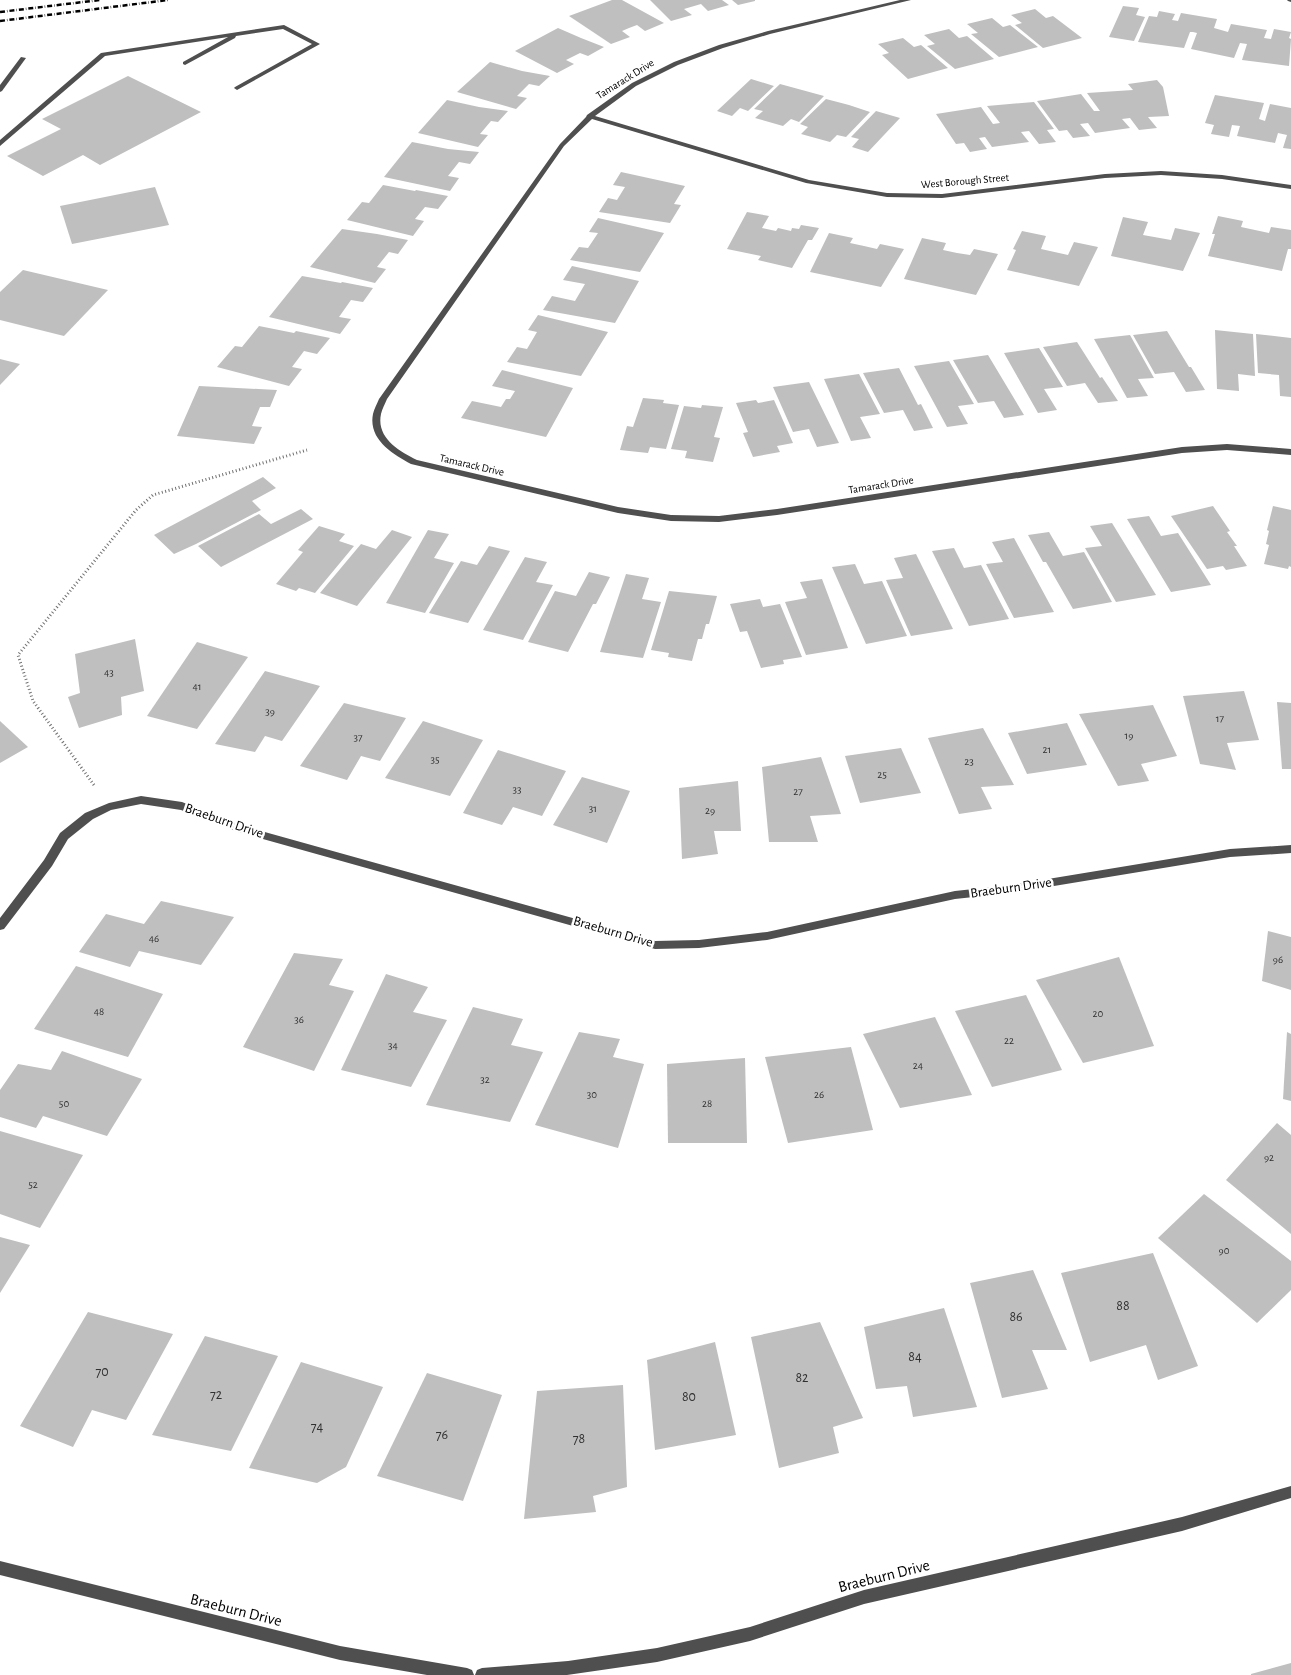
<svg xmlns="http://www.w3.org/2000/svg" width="1291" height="1675" viewBox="0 0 1291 1675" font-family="'Alegreya Sans',sans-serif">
<rect width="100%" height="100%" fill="#fff"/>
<g fill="#bfbfbf">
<path d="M612,0H622L664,23L645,31L637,25L629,28L622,31L630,37L611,44L569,16Z"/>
<path d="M650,0H722L729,5L708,11L701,4L684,9L692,15L671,21Z"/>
<path d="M732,0H755V1L738,5Z"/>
<path d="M1123,6L1139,8L1136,15L1145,17L1134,41L1109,37Z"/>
<path d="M1035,9L1046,18L1053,16L1082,38L1043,48L1015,25L1022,23L1011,15Z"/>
<path d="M1159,11L1175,14L1172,20L1178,21L1181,13L1217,19L1214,28L1228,32L1231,24L1267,30L1264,38L1271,39L1274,29L1291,32L1289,38L1291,39L1289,66L1242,60L1247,44L1240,43L1234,58L1191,49L1197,33L1193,32H1190L1184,48L1138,42L1149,16L1157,17Z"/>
<path d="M992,18L1003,27L1010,25L1038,47L999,57L971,34L978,33L967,24Z"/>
<path d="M558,28L581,38L604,47L588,56L580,53L566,60L574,64L557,73L515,51Z"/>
<path d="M949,29L959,38L967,36L994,59L955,69L927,46L935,44L924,35Z"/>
<path d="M903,38L914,47L921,45L948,68L908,79L882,55L889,53L878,44Z"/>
<path d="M490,62L522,71L550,76L539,86L529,84L517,96L527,98L516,109L457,92Z"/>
<path d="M128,76L201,112L100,165L83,155L43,176L7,156L61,129L42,119Z"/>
<path d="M751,79L774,86L748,111L740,108L732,116L717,111Z"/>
<path d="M1157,80L1163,87L1169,116L1148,117L1157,128L1139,130L1130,118L1122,119L1130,128L1095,133L1088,123L1080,124L1090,136L1073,138L1067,130L1059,131L1037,101L1081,94L1094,111H1100L1087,93L1133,90L1128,84Z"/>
<path d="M780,84L824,96L799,122L791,119L783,126L755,118L763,111L754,109Z"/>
<path d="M1215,95L1264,103L1259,119L1265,121L1270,104L1291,108V149L1283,148L1287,135L1278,133L1275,143L1237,136L1240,126L1232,125L1229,137L1211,134L1214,125L1205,123Z"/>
<path d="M826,99L849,105L870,112L846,137L837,135L830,142L801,134L808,127L800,124Z"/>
<path d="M447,100L479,107L508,111L498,122L491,121L480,134L488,135L478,147L418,133Z"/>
<path d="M1034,102L1054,129L1047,130L1056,142L1039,144L1029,131L1021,132L1029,142L992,147L985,137L979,138L987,149L970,152L964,143L956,144L936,114L981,107L993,124L1000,123L987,106Z"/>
<path d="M876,111L900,118L868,152L852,147L859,139L851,137Z"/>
<path d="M412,142L448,149L479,152L470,164L459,162L448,176L459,178L450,191L384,177Z"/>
<path d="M621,172L685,186L674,204L681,205L670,223L599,212L608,198L617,200L625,187L613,185Z"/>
<path d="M383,185L415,191L416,190L448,196L438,209L425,207L415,219L424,221L413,236L347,220L362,202L369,203Z"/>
<path d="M155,187L169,225L72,244L60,206Z"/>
<path d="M747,212L769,216L762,228L776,231L778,228L791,231L792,228L799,229L801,225L819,228L812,240H808L792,268L758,260L761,256L727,249Z"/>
<path d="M1218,216L1243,221L1241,227L1269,233L1271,227L1291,230V249H1288L1282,271L1208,256L1215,234H1212Z"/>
<path d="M1123,217L1148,222L1143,235L1171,240L1175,228L1200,233L1183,271L1111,256Z"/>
<path d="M598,218L664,233L640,272L570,260L579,247L588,248L598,233L589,232Z"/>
<path d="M342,229L377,234L408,240L398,254L389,252L377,267L386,269L375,283L310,267Z"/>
<path d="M1022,231L1046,236L1041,249L1068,255L1074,242L1098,247L1079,286L1007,270L1016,250L1013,249Z"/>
<path d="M829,233L853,238L850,243L864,246L877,249L880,244L904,249L881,287L810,272Z"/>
<path d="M922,238L946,243L943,250L957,253L970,255L974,249L998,254L976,295L904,279Z"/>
<path d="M572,266L639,281L615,323L543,310L552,296L575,301L585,284L563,280Z"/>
<path d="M23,270L108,290L64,336L0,320V292Z"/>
<path d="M302,276L341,283L342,282L373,288L363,302L351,300L339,317L351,319L340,334L269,317Z"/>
<path d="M538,315L608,332L581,376L507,362L517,347L527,349L537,332L528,330Z"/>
<path d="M259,326L294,333L296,331L330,338L317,354L304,351L292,367L302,369L289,386L217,367L235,346L242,347Z"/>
<path d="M1215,330L1253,334L1255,376L1238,374L1239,391L1217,389Z"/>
<path d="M1167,331L1189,367H1191L1205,390L1186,392L1174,372L1155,374L1133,335Z"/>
<path d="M1256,334L1291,338V397L1280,396L1279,375L1258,373Z"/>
<path d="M1130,335L1154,378L1138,379L1148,396L1127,398L1094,339Z"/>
<path d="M1077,342L1100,378L1102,377L1118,401L1098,403L1085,383L1067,386L1043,347Z"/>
<path d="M1039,348L1063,387L1044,389L1057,410L1038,413L1004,353Z"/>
<path d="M988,355L1024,415L1004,418L994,401L978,403L953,360Z"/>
<path d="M0,359L20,364L0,385Z"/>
<path d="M949,361L974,404L958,406L968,424L947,427L914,366Z"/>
<path d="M899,368L918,405L921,404L933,428L914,431L903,410L884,413L863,373Z"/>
<path d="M502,370L573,388L546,437L461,418L472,401L501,407L506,399H510L515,391L492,386Z"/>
<path d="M859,374L880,414L860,417L871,438L851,441L824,379Z"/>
<path d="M809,382L839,443L817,447L809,429L793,432L773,387Z"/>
<path d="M199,386L277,390L270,407H260L252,426L262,427L254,444L177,436Z"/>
<path d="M643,398L664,400L663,403L679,405L666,449L650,447L648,453L620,450L627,426L633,427Z"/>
<path d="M756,400L758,403L774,400L793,443L777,446L780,452L753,457L743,433L748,432L736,403Z"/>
<path d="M702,405L723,407L714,437L720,438L713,462L685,458L687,451L671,449L684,406L701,408Z"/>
<path d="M263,477L276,488L252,501L261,510L196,544L174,554L154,535Z"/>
<path d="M1213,506L1230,531L1227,532L1237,546H1234L1247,566L1226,570L1223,566L1207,569L1171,516Z"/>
<path d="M1273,506L1291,510V567L1289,566L1288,569L1264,564L1269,545L1266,544L1269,531L1267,530Z"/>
<path d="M301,509L313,519L221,567L198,546L259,514L271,524Z"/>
<path d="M1149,516L1161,536L1178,533L1211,585L1171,592L1127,519Z"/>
<path d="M1112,523L1156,595L1116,602L1085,548L1102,546L1090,526Z"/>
<path d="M319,526L345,534L339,541L354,546L315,593L299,588L296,591L276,584L303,552L298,550Z"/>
<path d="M392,530L412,537L357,606L320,593L361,544L376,549Z"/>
<path d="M428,530L449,534L434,558L454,563L425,613L386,603Z"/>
<path d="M1049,532L1063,556L1084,552L1112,602L1073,609L1046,562H1043L1028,535Z"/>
<path d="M1014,538L1054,612L1014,618L986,564L1003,562L992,542Z"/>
<path d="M489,546L510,551L468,623L429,613L461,561L477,565Z"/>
<path d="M954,548L964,568L981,565L1009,619L969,626L932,551Z"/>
<path d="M916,554L953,629L911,636L886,580L903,578L894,558Z"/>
<path d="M525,557L547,562L536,582L553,585L523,640L483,630Z"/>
<path d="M855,564L864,584L882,581L907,636L866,644L832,567Z"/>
<path d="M589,572L610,577L596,604H593L568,652L528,642L555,591L576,596Z"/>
<path d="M626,574L649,578L642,599L661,602L643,658L600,652Z"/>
<path d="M822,579L848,648L806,655L785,602L807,598L800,582Z"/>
<path d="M669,591L717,596L709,624H706L702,639H698L692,661L668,657L669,653L651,650Z"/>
<path d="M760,599L763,607L780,604L802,657L783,660L784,664L761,668L747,631L740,632L730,604Z"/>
<path d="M135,639L144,691L121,697L122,715L79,728L68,697L80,693L75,654Z"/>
<path d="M197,642L248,657L197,729L147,716Z"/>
<path d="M265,671L320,686L282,741L265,736L255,752L215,744Z"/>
<path d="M1244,691L1259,740L1227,743L1236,770L1200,764L1183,696Z"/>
<path d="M1277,702L1291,703V769H1282Z"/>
<path d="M344,703L406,718L380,761L361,756L347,780L300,766Z"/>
<path d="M1153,705L1177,756L1141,764L1149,781L1118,786L1079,714Z"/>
<path d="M0,721L28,747L0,763Z"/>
<path d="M423,721L483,740L450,796L385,778Z"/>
<path d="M1067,723L1087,765L1027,774L1008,733Z"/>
<path d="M983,728L1014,785L981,787L992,809L959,814L928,738Z"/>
<path d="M901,748L921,793L860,803L845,756Z"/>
<path d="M498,750L566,771L542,816L513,807L502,825L463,813Z"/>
<path d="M821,757L841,814L810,816L818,842H769L762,767Z"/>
<path d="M582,777L630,791L607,843L553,825Z"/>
<path d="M738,781L741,831H714L718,854L682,859L679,788Z"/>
<path d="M161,901L234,917L201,965L139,951L130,967L79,952L106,914L144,924Z"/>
<path d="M1268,931L1291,937V990L1262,981Z"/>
<path d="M294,953L343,959L329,985L354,991L314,1071L243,1047Z"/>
<path d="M1119,957L1154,1046L1083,1063L1036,980Z"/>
<path d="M76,966L163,994L128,1057L34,1029Z"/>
<path d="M386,974L428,987L413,1012L447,1020L411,1087L341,1070Z"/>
<path d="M1026,995L1062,1070L992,1087L955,1011Z"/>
<path d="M473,1007L523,1019L511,1045L543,1052L510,1122L426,1105Z"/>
<path d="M935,1017L972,1095L900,1108L863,1034Z"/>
<path d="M579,1032L620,1039L613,1057L644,1064L618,1148L535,1125Z"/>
<path d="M1287,1032L1291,1034V1101L1283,1099Z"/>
<path d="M851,1047L873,1130L788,1143L765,1057Z"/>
<path d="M62,1051L142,1079L107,1136L43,1116L36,1128L0,1117V1090L18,1064L51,1070Z"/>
<path d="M745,1058L747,1143H668L667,1064Z"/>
<path d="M1277,1123L1291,1135V1234L1226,1180Z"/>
<path d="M0,1131L83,1155L40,1228L0,1214Z"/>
<path d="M1204,1194L1291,1261V1290L1257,1323L1158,1238Z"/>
<path d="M0,1237L30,1245L0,1293Z"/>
<path d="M1153,1253L1198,1366L1158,1380L1146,1345L1090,1362L1061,1273Z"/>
<path d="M1033,1270L1067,1350H1032L1048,1389L1002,1398L970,1283Z"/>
<path d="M944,1308L977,1407L913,1417L907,1386L876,1389L864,1327Z"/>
<path d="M88,1312L173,1334L126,1420L92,1410L73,1447L20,1426Z"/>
<path d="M820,1322L863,1418L833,1427L839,1453L779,1468L751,1337Z"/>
<path d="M205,1336L278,1356L231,1451L152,1435Z"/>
<path d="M715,1342L736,1435L655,1450L647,1360Z"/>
<path d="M301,1362L383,1387L346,1467L317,1483L249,1468Z"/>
<path d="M427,1373L502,1395L463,1501L377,1476Z"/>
<path d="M623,1385L627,1487L593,1496L596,1512L524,1519L537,1391Z"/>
<path d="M1291,1663V1675H1251V1674Z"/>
</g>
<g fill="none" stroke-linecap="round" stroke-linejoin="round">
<path stroke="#717171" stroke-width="3" stroke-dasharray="1 2.5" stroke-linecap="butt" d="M94,785L33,701L18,655L136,510L153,495L307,450"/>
<g fill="#4f4f4f" fill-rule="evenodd">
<path d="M284,25L320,44L237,90L234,88L235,87L312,44L283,29L236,36L235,38L185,65L183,64V62L228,37L105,56L0,146V140L101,53Z"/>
<path d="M21,57L26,58L2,91L0,92V85Z"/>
</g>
<g fill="#4f4f4f" fill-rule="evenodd">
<path d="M900,0H911L770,34L723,48L678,65L636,86L595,116L809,180L887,193L942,194L1105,174L1161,171L1222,175L1291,185V189L1222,179L1161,175L1105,178L942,198L887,197L806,183L592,119L564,146L387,399C385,404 382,409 381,414C376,438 399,451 417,460L618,507L671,515L719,516L777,509L1182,447L1227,444L1291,449V455L1227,450L1182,453L777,515L719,522L671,521L618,513L411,464C392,454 368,439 373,414C374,409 377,404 379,399L560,144L586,117L587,115L632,83L674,62L719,45L768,31Z"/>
<path d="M1287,0H1291V2L1288,1Z"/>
<path d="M141,796L182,802L240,825L655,941L699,940L767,932L955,891L1011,885L1230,849L1291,845V853L1230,857L1011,893L955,899L767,940L699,948L655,949L238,832L181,810L141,804L111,810L93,819L68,839L52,866L4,929L0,930V918L44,860L60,833L85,813L109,803Z"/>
<path d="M1291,1486V1498L1182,1531L864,1604L750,1641L657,1662L567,1675H475L477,1670L482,1668L568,1661L657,1648L750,1627L864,1590L1182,1517Z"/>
<path d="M0,1561L340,1646L467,1668L472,1670L474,1675H427L340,1660L0,1575Z"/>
</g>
<g stroke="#000" stroke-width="2.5" stroke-dasharray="5 2 0.5 2" stroke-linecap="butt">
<path d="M0,12L100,0"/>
<path d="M0,21L168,0"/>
</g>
</g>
<g text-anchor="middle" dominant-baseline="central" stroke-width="5" stroke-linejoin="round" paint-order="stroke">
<g font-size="11" fill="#000" stroke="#fff">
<text transform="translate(625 79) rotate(-32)">Tamarack Drive</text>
<text transform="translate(965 181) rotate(-5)">West Borough Street</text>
<text transform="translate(472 465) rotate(13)">Tamarack Drive</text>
<text transform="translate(881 485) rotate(-9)">Tamarack Drive</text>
</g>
<g font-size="11" fill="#303030">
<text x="109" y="672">43</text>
<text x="197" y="686">41</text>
<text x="270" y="711">39</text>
<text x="1220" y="718">17</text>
<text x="1129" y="735">19</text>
<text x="358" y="737">37</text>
<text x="1047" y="749">21</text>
<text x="435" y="759">35</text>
<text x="969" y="761">23</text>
<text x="882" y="774">25</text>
<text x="517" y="789">33</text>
<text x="798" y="791">27</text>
<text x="593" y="808">31</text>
<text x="710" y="810">29</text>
<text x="154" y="938">46</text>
<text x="1278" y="959">96</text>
<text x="99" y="1011">48</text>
<text x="1098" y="1013">20</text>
<text x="299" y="1019">36</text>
<text x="1009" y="1040">22</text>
<text x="393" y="1045">34</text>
<text x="918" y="1065">24</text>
<text x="485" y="1079">32</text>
<text x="592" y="1094">30</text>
<text x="819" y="1094">26</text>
<text x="64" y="1103">50</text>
<text x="707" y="1103">28</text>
<text x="1269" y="1157">92</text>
<text x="33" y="1184">52</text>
<text x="1224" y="1250">90</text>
</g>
<g font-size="14" fill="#000" stroke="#fff">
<text transform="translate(224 821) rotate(19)">Braeburn Drive</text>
<text transform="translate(1011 888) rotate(-8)">Braeburn Drive</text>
<text transform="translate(613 932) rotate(16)">Braeburn Drive</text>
</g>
<g font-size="14" fill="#303030">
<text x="1123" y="1306">88</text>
<text x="1016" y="1317">86</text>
<text x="915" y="1357">84</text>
<text x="102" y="1372">70</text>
<text x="802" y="1378">82</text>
<text x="216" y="1395">72</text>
<text x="689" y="1397">80</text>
<text x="317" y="1427">74</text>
<text x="442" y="1435">76</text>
<text x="579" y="1439">78</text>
</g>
<g font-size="16" fill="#000" stroke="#fff">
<text transform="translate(884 1576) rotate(-14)">Braeburn Drive</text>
<text transform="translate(236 1610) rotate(14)">Braeburn Drive</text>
</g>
</g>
</svg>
